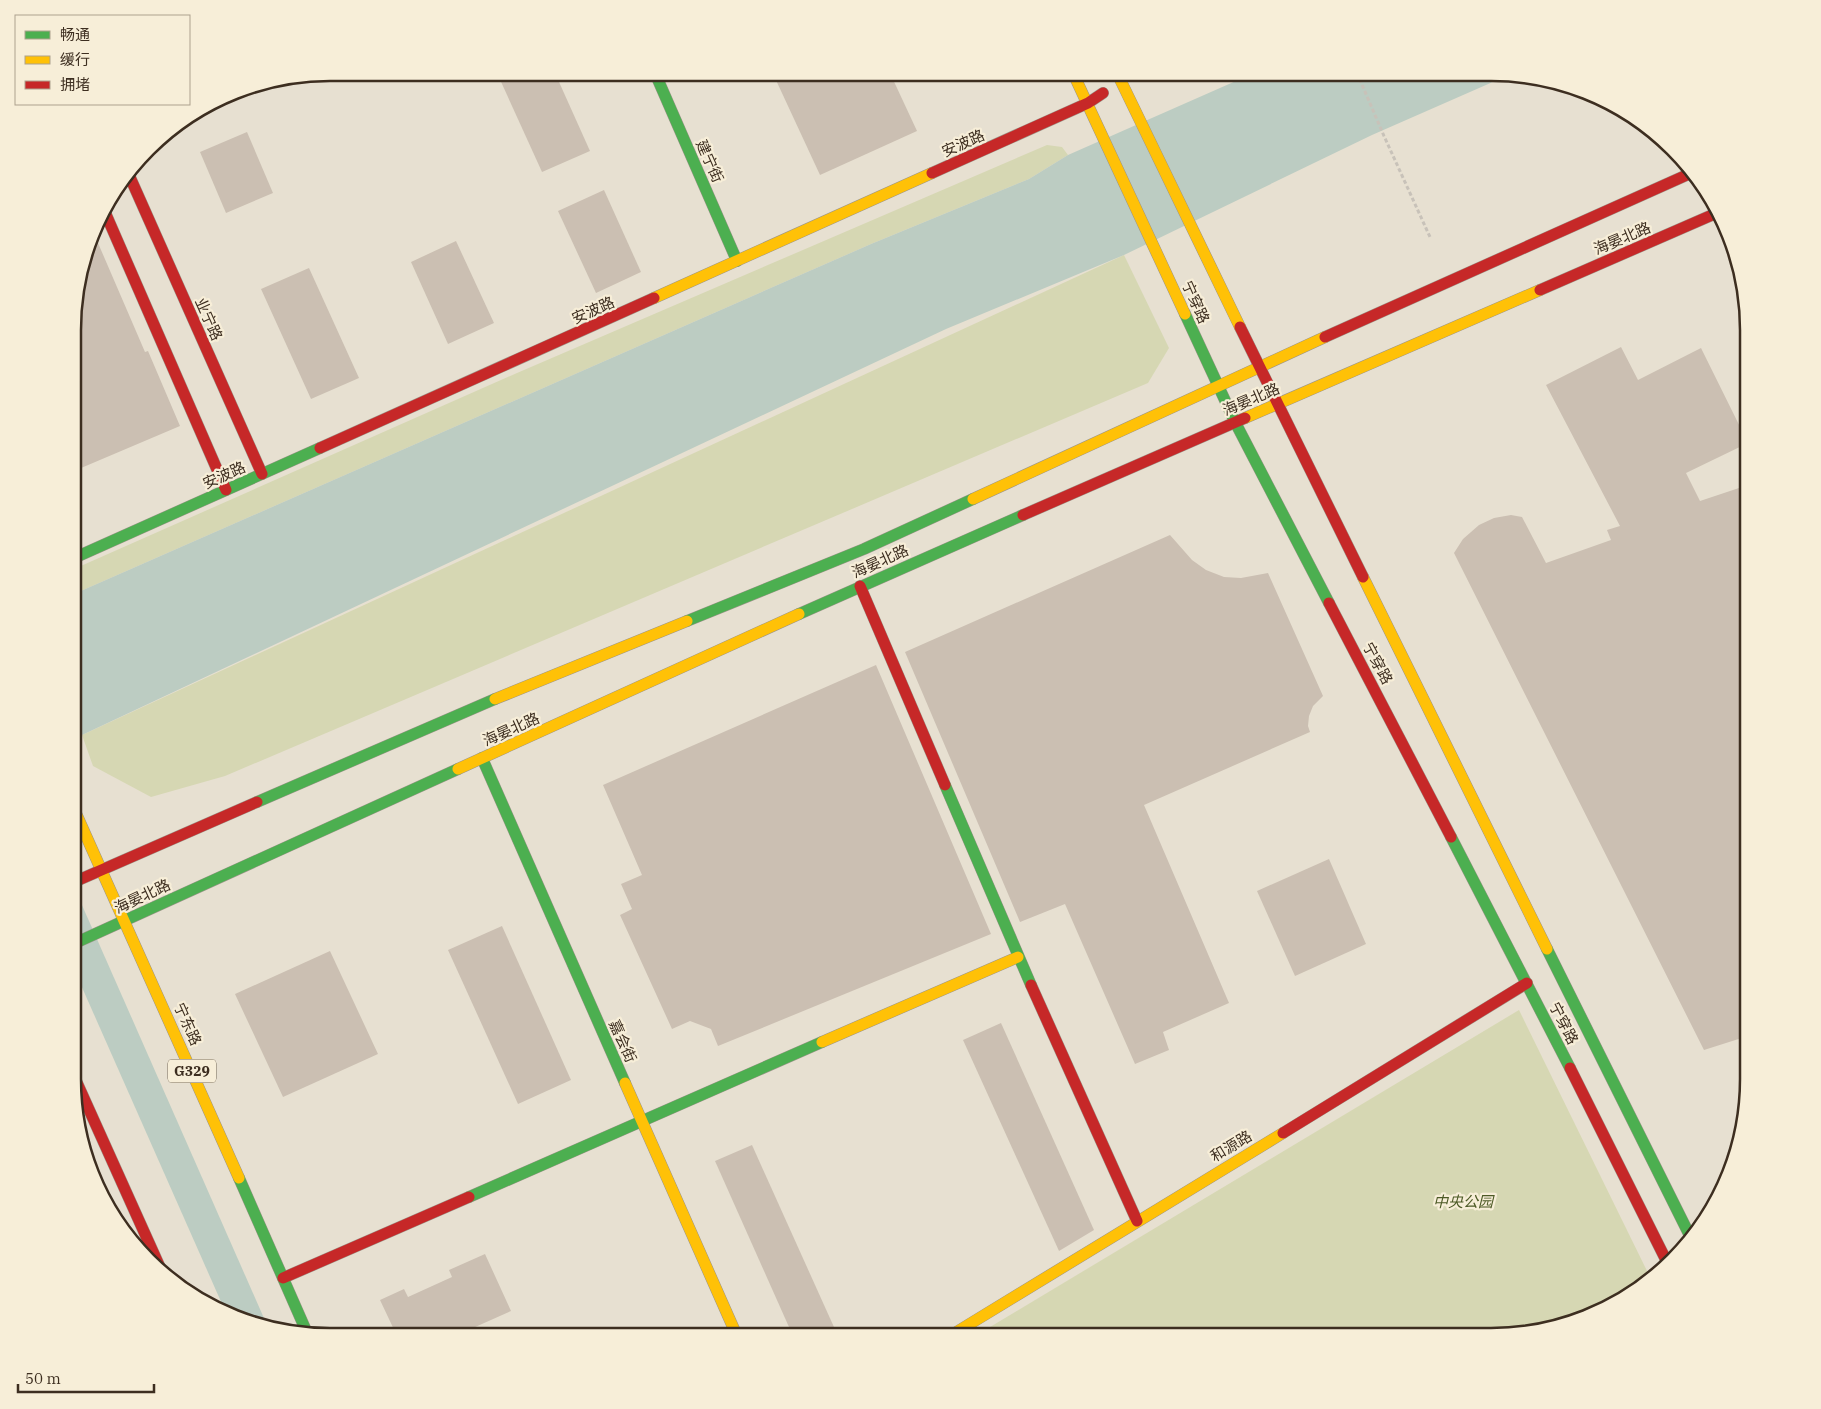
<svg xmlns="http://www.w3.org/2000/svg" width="1821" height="1409" viewBox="0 0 1821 1409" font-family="'IBM Plex Serif','Noto Sans SC',serif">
<rect width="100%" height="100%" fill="#e7e0d1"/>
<g fill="#d6d7b3">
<path d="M1047,145L1062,147L1068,155L1029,179L871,244L74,594V569L517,373Z"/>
<path d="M1124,255L1169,348L1148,383L225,776L151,797L93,766L82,735Z"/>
<path d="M1519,1010L1649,1275L1604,1310L1541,1331L1490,1336H975Z"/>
</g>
<g fill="#bcccc2">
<path d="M1254,73L1511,74L1372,135L1124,255L946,329L82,735L74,719V594L871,244L1029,179L1068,155Z"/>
<path d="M74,887L267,1325L232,1317L226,1313L73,967Z"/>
</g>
<g fill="#cbbfb2">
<path d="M497,73H555L590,151L542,172Z"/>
<path d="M786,73H890L917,131L820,175L775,78Z"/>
<path d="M247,132L273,193L226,213L200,152Z"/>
<path d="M604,190L641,272L596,293L558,211Z"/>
<path d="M95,236L145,352L148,351L180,426L74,471L75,297Z"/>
<path d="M456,241L494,323L448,344L411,262Z"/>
<path d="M309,268L359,378L311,399L261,289Z"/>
<path d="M1621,347L1638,380L1701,348L1748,443L1686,473L1700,501L1748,485V1036L1704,1050L1454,553L1463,539L1479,525L1494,518L1511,515L1522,517L1546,563L1611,540L1607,530L1620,526L1546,385Z"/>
<path d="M1170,535L1192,560L1206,570L1224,577L1241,578L1268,573L1323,696L1313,706L1309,716L1308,726L1310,732L1144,805L1229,1003L1163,1032L1169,1050L1135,1064L1065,904L1020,922L905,652Z"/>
<path d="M876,665L991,934L718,1046L711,1029L690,1021L672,1029L620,915L632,909L621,884L642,875L603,785Z"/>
<path d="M1329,859L1366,944L1295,976L1257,891Z"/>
<path d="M502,926L571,1080L518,1104L448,950Z"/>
<path d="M330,951L378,1054L283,1097L235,994Z"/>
<path d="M1001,1023L1094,1230L1059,1251L963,1040Z"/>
<path d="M752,1145L838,1336H793L715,1161Z"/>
<path d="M485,1254L511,1311L455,1336H397L380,1300L404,1289L408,1297L452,1277L449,1270Z"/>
</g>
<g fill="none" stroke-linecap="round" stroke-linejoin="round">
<defs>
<g id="fast">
<path d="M655,73L737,261"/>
<path d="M1185,314L1235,422L1329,603"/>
<path d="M74,558L320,448"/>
<path d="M799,614L1023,515"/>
<path d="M687,621L864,549L973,499"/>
<path d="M482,758L625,1083"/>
<path d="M945,785L1031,985"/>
<path d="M257,802L495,699"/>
<path d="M1451,837L1570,1068"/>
<path d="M73,944L458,769"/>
<path d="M1547,949L1691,1238"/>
<path d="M239,1178L308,1335"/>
<path d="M469,1197L822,1042"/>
</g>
<g id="slow">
<path d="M1073,73L1185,314"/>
<path d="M1117,73L1240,327"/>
<path d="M654,298L932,173"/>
<path d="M1245,418L1540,290"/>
<path d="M973,499L1325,337"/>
<path d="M1363,577L1547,949"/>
<path d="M495,699L687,621"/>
<path d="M458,769L799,614"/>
<path d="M74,809L239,1178"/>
<path d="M822,1042L1018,957"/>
<path d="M625,1083L737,1336"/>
<path d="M950,1336L1283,1133"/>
</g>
<g id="jam">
<path d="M932,173L1088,103L1103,93"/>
<path d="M129,175L262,474"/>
<path d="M104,210L226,490"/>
<path d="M1540,290L1719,212"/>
<path d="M1240,327L1363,577"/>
<path d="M1325,337L1689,174"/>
<path d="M320,448L654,298"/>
<path d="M1023,515L1245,418"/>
<path d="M860,586L945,785"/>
<path d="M1329,603L1451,837"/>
<path d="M74,882L257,802"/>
<path d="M1031,985L1137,1221"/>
<path d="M1570,1068L1667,1262"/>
<path d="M73,1074L163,1274"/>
<path d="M1283,1133L1527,983"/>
<path d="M283,1278L469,1197"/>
</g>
</defs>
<use href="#fast" stroke="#9c958a" stroke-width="12"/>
<use href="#slow" stroke="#9c958a" stroke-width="12"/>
<use href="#jam" stroke="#9c958a" stroke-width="12"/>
<g stroke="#c8c2b9" stroke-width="3" stroke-dasharray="4 2.5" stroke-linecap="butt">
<path d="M1357,73L1384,136L1430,237"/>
<path d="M1206,78L1218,73"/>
</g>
<use href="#fast" stroke="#4caf50" stroke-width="11"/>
<use href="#slow" stroke="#ffc107" stroke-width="11"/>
<use href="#jam" stroke="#c62828" stroke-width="11"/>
</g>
<g text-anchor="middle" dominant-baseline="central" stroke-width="4.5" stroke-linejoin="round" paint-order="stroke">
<rect fill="#f7eed8" stroke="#756857" stroke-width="1" x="168" y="1059.5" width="48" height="23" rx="4"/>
<g font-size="14" font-weight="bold" fill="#3d2e20">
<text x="192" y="1071">G329</text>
</g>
<g font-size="15" fill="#3d2e20" stroke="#f7eed8">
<text transform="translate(963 143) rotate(-24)">安波路</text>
<text transform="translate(710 161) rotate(66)">建宁街</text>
<text transform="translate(1622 238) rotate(-23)">海晏北路</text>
<text transform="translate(1196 302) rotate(66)">宁穿路</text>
<text transform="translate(593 310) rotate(-24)">安波路</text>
<text transform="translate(209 319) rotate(66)">业宁路</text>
<text transform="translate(1251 399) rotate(-23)">海晏北路</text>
<text transform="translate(224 475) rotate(-24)">安波路</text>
<text transform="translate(880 561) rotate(-24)">海晏北路</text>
<text transform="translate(1378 663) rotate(62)">宁穿路</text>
<text transform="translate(511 729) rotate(-24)">海晏北路</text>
<text transform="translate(142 896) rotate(-25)">海晏北路</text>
<text transform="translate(1564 1023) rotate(63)">宁穿路</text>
<text transform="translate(188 1024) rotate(66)">宁东路</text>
<text transform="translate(623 1041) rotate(66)">嘉会街</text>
<text transform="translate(1231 1146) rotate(-31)">和源路</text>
</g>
<g font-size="15" font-style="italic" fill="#4d5a26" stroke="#f7eed8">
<text x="1463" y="1201">中央公园</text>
</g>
</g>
<path d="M0 0H1821V1409H0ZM330 81H1491A249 249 0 0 1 1740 330V1079A249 249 0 0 1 1491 1328H330A249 249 0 0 1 81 1079V330A249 249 0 0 1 330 81Z" fill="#f7eed8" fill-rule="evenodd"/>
<path fill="none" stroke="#3d2e20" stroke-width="2.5" d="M330 81H1491A249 249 0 0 1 1740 330V1079A249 249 0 0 1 1491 1328H330A249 249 0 0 1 81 1079V330A249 249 0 0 1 330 81Z"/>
<rect x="15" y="15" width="175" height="90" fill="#f7eed8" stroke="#ada18e"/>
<rect x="25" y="31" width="25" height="8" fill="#4caf50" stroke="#ada18e"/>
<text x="60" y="40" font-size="15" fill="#3d2e20">畅通</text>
<rect x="25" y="56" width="25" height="8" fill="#ffc107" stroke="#ada18e"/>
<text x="60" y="65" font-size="15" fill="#3d2e20">缓行</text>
<rect x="25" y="81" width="25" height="8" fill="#c62828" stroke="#ada18e"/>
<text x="60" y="90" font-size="15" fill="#3d2e20">拥堵</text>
<path d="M18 1384v8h136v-8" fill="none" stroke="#3d2e20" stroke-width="2.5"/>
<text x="25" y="1384" font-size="15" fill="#3d2e20" stroke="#f7eed8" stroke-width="4" paint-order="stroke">50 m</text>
</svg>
